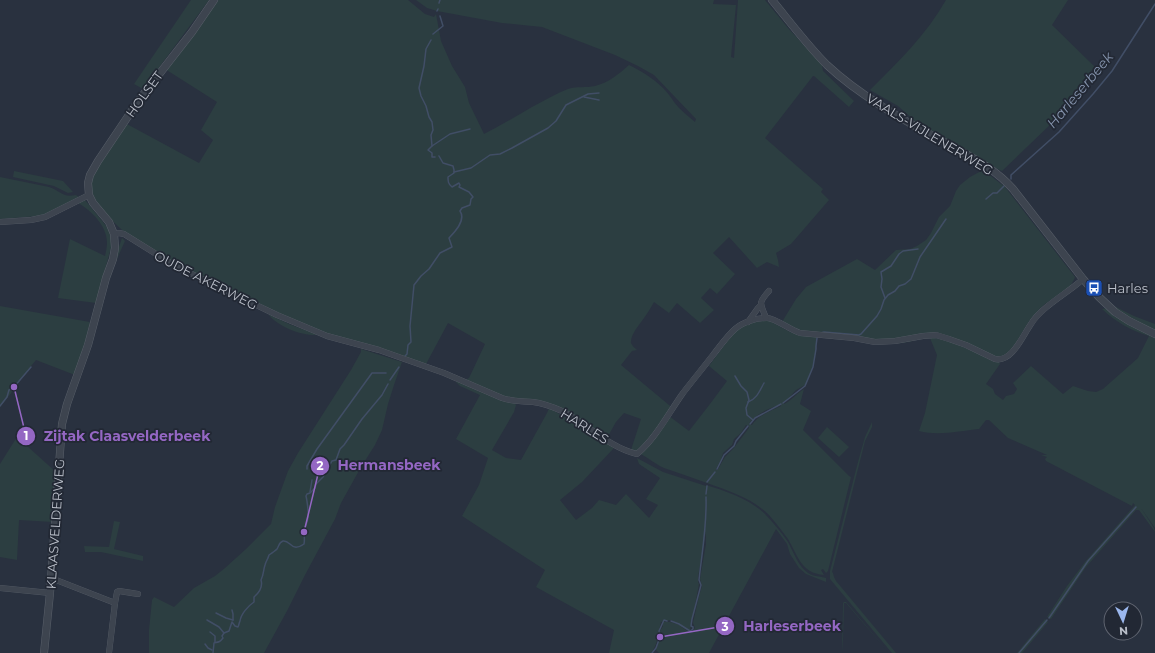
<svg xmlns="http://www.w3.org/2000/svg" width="1155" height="653" viewBox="0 0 1155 653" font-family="Montserrat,sans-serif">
<rect width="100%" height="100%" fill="#29313f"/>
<g fill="#2c3e41" fill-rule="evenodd">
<path d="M191,0H209L143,89L134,84Z"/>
<path d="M215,0H408L425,14L434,17L436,14L441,41L452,66L465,87L469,103L484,134C512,120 539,101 568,89C577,86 586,88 595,86C608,83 619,74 629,65C641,71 653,78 663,88C667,92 671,97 674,102C680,110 688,116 695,122L696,119L654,75L638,66L615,55L542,27L502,23L437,11L427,8L416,0H714L713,4L736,5L731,57L734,58L738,0H765L788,28L822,65L823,71L854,101L849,107L814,76H813L765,138L823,189L821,192L829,200L791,244L776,253L778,260L779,267L767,262L757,268L729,237L713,253L735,274L717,294L710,288L701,298L714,310L700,323L677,303L669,313L654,302C651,307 648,313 644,318C640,324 630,335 631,343C632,346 635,348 637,350L632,351L621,365L675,410L669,416L689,431L710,404L727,381L709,366L737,328L749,323L768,320L790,332L797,334L816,337V350L813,367L810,374L807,383L805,386V385L796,390L786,401L783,403L784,404C791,401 797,393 804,389L800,404L811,411L803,430L849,476L851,477L828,571L826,573L823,569L821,570L824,575C801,573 798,556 788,539C782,531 776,523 769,515C752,498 729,491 707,483C693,478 679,473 664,468C653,463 643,453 631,450L641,419L624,413L616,422L607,438L579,419L552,406L542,402L527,400L524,399L513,401L516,405L514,412L492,450L506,458L521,460L547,413L549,408L582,427L614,448L582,482L560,500L576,520L592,508L599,500L616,505L626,494L649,518L658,505L646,499L660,478L639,464L637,458L663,472L706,486V485C726,491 749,499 764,513C773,522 781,532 788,542C794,553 798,566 808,573C814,577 820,576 826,578V582L806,574L799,568L790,554L787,544L776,529L709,653H659L656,650L660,638V631L663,626V622H670L680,625L671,620L661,622C658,633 658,645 651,653H609L614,630L536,587L545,570L462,516L479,485L488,458L456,439L480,395L460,386L456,382H461L469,378L485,344L448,323L425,366C390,351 354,344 318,331C275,316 233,294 192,272C170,261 147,250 127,234C109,219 92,202 88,179L125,123L199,163L213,140L201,130L217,102L165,69ZM781,404V406L779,407C770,411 757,416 752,425L749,424C755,414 770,408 781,404ZM746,425L749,426V428L733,449L725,457L718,469L717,470L716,469L721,460L723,453L732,445L734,439L741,433ZM706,532V544L700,579L702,586L699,596L693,623L695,628L692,632H689L680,626L688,630H690L699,584L698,582V577Z"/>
<path d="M946,0H1068L1052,25L1095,67L1090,72L1084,82L1083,89L1053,122L1002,171L983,162L916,122L898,106L870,90C898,62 926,35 946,0Z"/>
<path d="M983,170L1005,187L1075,277C1071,290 1055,297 1045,304C1040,308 1035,314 1030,320C1023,329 1010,360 996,357L945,336L877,340L798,331L782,322L796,299L806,287L857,259L875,270L896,250L910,249L917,246L926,240L931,233L939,217L950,206L956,191L960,185L970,177Z"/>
<path d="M14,171L63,181L73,192L68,193L54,186L13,177Z"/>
<path d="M0,177L49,187C61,191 62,198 76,195L80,198L54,211L39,216L0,219Z"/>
<path d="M85,200L108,228L111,234L112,244L96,303L58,298L70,239L105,256C106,251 107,247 107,243C107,226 92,211 78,203Z"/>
<path d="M122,238L125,241L108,279Z"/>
<path d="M0,306L90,322L80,364L75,375L36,360C23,375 13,392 0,407Z"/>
<path d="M1114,306L1134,316L1155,324V331L1135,321L1115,308Z"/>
<path d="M1107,308L1155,336V528L1141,508L1154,528L1155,532L1139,510H1136L1086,567L1051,619L1047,617L1067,586L1085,562L1135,505L1133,503L1132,506L1046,461L1045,459L1047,457L1041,455H1047L1008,438L989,420H986L979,429C960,431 938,436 919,431L925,413L937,355L930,338C917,338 905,345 892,343C910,340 928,335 946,340L999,362L1000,364L986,384L993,389L995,394L1003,400L1006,396L1014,394L1017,389L1013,383L1031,366L1063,394L1073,386L1088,391L1096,392L1103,389L1138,358L1149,336C1130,330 1117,323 1102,309Z"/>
<path d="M268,314L289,324L318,335C302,336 278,327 268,314Z"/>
<path d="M361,349L402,362L394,385L388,404L382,430L375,445L361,467L341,503L335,519L305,575L287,611L264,653H149V630L152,600L154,597L174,607L194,588L215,576L225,568L246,549L271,524L275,507L288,471L298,453L351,370L361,352Z"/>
<path d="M872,422V427L865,441L832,572L833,573L834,577L836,581L896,653H892L830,579V571L858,462L865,437Z"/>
<path d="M827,427L849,447L839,457L818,438Z"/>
<path d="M17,437L57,473L53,522L19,520L17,560L0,557V464Z"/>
<path d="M114,521L120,522L114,549L143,556V561L101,552H85L84,546L109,547Z"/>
<path d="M844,602H846L889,653L846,603H844L843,640L842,653L843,603Z"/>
<path d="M1045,619L1048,622L1022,653H1017Z"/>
</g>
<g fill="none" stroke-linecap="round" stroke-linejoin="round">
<g stroke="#414e66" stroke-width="1.5">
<path d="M439,3L440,0"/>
<path d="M437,11L438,9"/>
<path d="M433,34L443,26L440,16"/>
<path d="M431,40L426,49L424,66L419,88L421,96L426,106L429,117L432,122L433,130L431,135L432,146L428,150L432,153V157H435"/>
<path d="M584,97L599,100"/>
<path d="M432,146L450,134L470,129"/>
<path d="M454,172L471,168L490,155L500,154L512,148L548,128L556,121L566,105L588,94L599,93"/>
<path d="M1011,179V175L1059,132L1093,94L1112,71L1155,4"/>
<path d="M986,199L993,193H997L1004,186"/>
<path d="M885,298L881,287L882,279L881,272L891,266L899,254L903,251L918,249"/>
<path d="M820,333L824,332L859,335L861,334L877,316L881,309L884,300L888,295L895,291L899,286L905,284L911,279L920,257L946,219"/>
<path d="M405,356L407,354L408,345L411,342L410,326L414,285L421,276L429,269L440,253L452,247L449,238C456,231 466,220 460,211L462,208L470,205L471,199L473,197L469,192L459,187L460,185L459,183L452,187C448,184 448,181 448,177L454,173V170L453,166L443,163L439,156"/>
<path d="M735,376L741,386L747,392L749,400L746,408L747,415L753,420"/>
<path d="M390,380L399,367"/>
<path d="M748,402C757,399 760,390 764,383"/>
<path d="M783,403L805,386L813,367L816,349V346L817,338"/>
<path d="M0,406L7,397L9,390L14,387L31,367"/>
<path d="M750,424L755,418L781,404"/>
<path d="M307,469V466L317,449L372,373H386"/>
<path d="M717,469L724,455L734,446L736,441L748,426"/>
<path d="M707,482L715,472"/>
<path d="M310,492L312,480"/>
<path d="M706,494L707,486"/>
<path d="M232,610L233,614V620"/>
<path d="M216,613L226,618L233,620"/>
<path d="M1049,618L1088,561L1136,507"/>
<path d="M207,620L219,627L224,633"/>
<path d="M671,621L679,624L690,631L693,629V627L691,626L692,619L701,585L699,580C702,552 707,526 706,497"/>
<path d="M210,632L215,636V642"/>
<path d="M205,644L208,648L212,650"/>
<path d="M213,653L214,643C219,642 220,642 223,638L222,636L224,633L229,631L232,622L235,626L238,627C239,625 239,623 240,621C241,614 248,606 254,602V597C260,592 263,587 261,580C264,574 263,571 265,565C266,561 268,559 269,555C272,553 275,551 277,549C279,546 279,542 283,541C291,540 291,553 304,544C305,540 304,536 304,531C305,527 307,523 308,518C309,515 307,500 306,496L307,494L310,493L315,488L316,484L323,477L332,461L336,460L340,449L344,445L362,419L382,395L388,384"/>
<path d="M652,653L656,648L660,637L659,631L664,620L667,621"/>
<path d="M1019,653L1047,620"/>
</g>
<defs>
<g id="minor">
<path d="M0,222L31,220L45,217L89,195"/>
<path d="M114,234L119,233L124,234L177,267L277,315L327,336L379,350L444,373L502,398C513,402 522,401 533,402C543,403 553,407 562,411C588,424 608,447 637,454C656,438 668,414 683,393C693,380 703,368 713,355C720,346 727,336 735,329C743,322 756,318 767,318C775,318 790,330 800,333L854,338L875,342L895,341L923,336L936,335L949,339L966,345L995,359C1012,363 1023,335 1031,324C1041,307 1068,293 1083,279"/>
<path d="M766,318C761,304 757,304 769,291"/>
<path d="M748,322L758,308L761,305"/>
<path d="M51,578L115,603L117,592L119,591L138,594"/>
<path d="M0,588L50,593"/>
<path d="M109,653L115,603"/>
</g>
<g id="tertiary">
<path d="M772,0C790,22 807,45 827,65C843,80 861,93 880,105C904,121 929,134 954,147C975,159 996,170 1013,189L1083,279L1099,297L1115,312L1129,321L1155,334"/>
<path d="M44,653L50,593L62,424L67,404L88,345L106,278L113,259L115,248L114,234L109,222L93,203L89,195L88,183L90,175L98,161L139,100L192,32L214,0"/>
</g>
</defs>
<use href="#minor" stroke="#585f69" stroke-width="6"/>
<use href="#tertiary" stroke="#585f69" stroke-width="8"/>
<use href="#minor" stroke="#3d444f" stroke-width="5.5"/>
<use href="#tertiary" stroke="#3d444f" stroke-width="7"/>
</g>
<defs>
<symbol id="bus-square" viewBox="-11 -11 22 22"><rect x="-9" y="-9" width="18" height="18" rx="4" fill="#1a4fb4" stroke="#222834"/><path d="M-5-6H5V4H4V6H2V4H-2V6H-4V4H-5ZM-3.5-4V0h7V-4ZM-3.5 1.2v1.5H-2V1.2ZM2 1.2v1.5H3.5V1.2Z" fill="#fff"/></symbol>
</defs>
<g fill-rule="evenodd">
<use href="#bus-square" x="1084" y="278" width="20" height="20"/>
</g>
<g text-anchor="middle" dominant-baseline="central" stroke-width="3.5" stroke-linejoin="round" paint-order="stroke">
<g font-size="13" fill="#babfc9" stroke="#222834">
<text transform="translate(144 94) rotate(-54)">HOLSET</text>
<text transform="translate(930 134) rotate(31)">VAALS-VIJLENERWEG</text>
<text transform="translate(206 280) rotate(27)">OUDE AKERWEG</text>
<text transform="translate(585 426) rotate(32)">HARLES</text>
<text transform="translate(55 524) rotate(-86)">KLAASVELDERWEG</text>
</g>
<g font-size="13" fill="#babfc9" stroke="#222834" text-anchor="start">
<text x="1107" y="288">Harles</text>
</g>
<g font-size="14" font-style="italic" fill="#8594ad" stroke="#222834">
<text transform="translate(1080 90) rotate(-50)">Harleserbeek</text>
</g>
</g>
<path fill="none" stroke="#9467c3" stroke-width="1.5" d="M14 387L26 436M304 532L320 466M660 637L725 626"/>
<g fill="#9467c3" stroke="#222834" stroke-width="1.5">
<circle cx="14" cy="387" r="4"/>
<circle cx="304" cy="532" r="4"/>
<circle cx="660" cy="637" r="4"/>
<circle cx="26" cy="436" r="10"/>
<circle cx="320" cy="466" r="10"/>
<circle cx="725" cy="626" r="10"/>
</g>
<g font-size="12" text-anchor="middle" font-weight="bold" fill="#fff">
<text x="26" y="440">1</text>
<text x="320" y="470">2</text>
<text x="725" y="631">3</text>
</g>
<g font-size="14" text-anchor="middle" font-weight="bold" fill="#9467c3" stroke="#222834" stroke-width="3.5" stroke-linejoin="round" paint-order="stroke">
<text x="127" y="441">Zijtak Claasvelderbeek</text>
<text x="389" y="470">Hermansbeek</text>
<text x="792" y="631">Harleserbeek</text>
</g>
<g transform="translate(1123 621) rotate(176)"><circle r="19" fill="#222834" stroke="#5f6470"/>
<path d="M0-3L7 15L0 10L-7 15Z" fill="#9bb7ed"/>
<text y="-6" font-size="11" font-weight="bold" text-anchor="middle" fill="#babfc9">N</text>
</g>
</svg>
